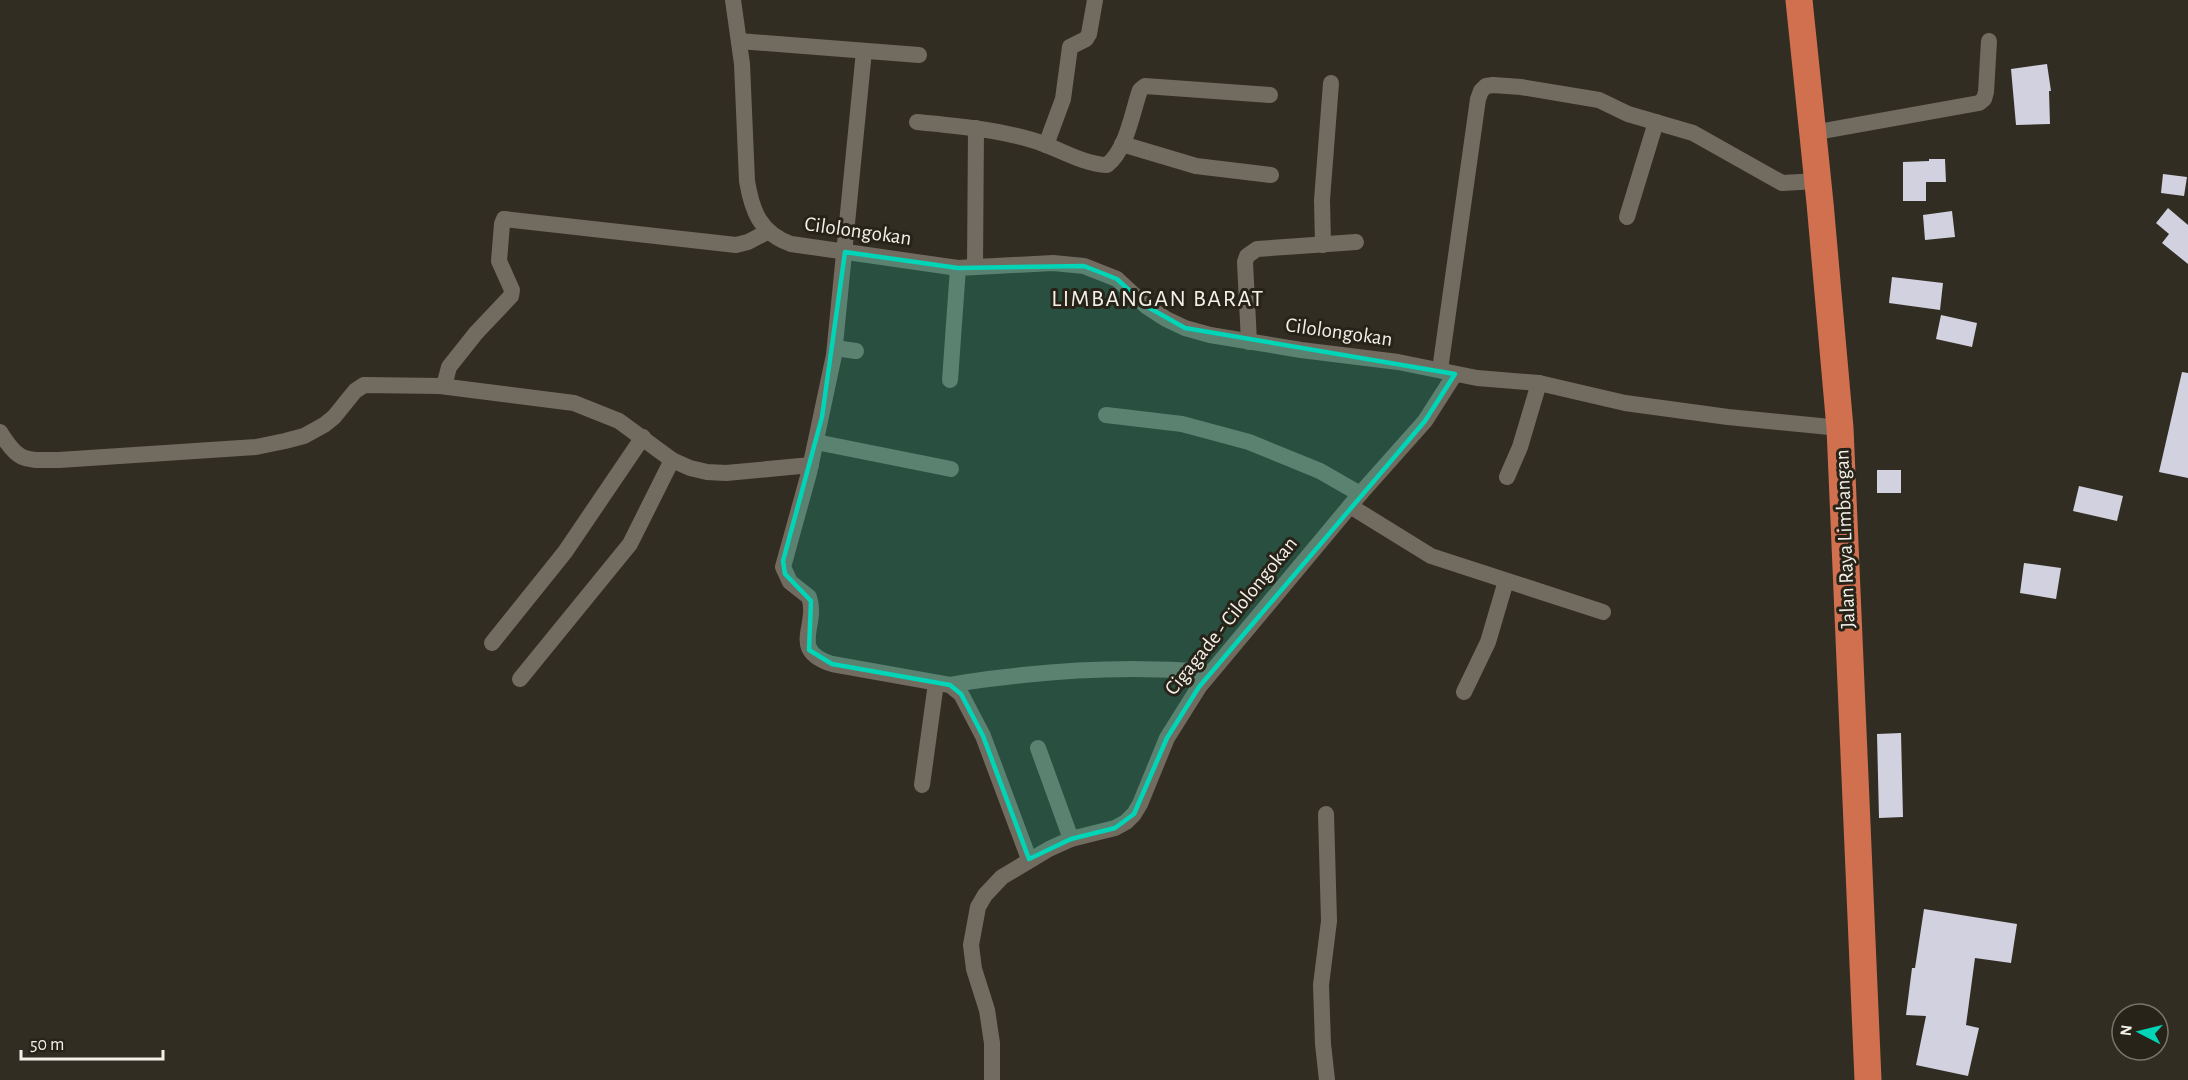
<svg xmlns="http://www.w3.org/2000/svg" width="2188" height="1080" viewBox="0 0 2188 1080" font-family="'Alegreya Sans',sans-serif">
<rect width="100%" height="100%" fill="#322d22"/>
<g fill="#d2d1e0">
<path d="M2047,64L2051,91H2049L2050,124L2016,125L2011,69Z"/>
<path d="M1929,159H1945L1946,182H1926V201H1903V162L1929,161Z"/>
<path d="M2163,174L2187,177L2184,196L2161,193Z"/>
<path d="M2168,208L2188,225V264L2162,243L2169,234L2156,223Z"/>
<path d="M1952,211L1955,237L1925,240L1923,215Z"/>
<path d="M1892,277L1943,283L1940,310L1889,303Z"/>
<path d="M1941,315L1977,323L1972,347L1936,339Z"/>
<path d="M2182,372L2188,373V478L2159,472Z"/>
<rect x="1877" y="470" width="24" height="23"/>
<path d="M2079,486L2123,496L2117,521L2073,511Z"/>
<path d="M2024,563L2061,568L2056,599L2020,593Z"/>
<path d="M1901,733L1903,817L1879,818L1877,734Z"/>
<path d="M1924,909L2017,924L2011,963L1975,958L1966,1025L1979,1028L1968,1076L1916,1065L1926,1016L1906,1015L1912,968H1915Z"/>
</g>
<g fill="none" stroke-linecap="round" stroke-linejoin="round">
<g stroke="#726c60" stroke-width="16">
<path d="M733,0L742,64L747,181C752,211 760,233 791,244L958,268L1053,263L1084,266L1117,279L1146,306L1166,319L1185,328L1210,335L1301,350L1398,362L1477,378L1539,383L1625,403L1728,417L1840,428"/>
<path d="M739,41L919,55"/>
<path d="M864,51L834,355L809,473L783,567L790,582L809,597C819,626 788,650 832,664L950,685L961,694L983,736L1029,859"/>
<path d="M917,122C956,126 995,129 1032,140C1057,147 1081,164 1107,165C1127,149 1132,113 1140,90L1145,86L1270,95"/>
<path d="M1812,133L1979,103L1984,99L1986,92L1989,41"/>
<path d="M1122,144L1196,166L1271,175"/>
<path d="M1046,145L1063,99L1070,47L1086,39L1089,34L1095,0"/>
<path d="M1627,217L1656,122"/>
<path d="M1323,245L1322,200L1331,83"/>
<path d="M975,267L976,128"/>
<path d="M1249,342L1245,262L1247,256L1257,249L1356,242"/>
<path d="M835,348L856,351"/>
<path d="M1440,370L1478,99L1481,91L1486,86L1493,85L1521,87L1599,100L1628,114L1693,133L1782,183L1818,181"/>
<path d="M950,380L958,268"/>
<path d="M444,386L449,367L476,333L511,296L512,290L499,261L502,224L504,219L736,245L748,242L767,232"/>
<path d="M1106,415L1182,424L1249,442L1320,471L1360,494"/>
<path d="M0,432C19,463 25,460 59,460L256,447L285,441L304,436L324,425L334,417L355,391L364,385L440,386L574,403L619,421L672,460L690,468L707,472L726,473L811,465"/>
<path d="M816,442L951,469"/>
<path d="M1507,477L1520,447L1539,383"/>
<path d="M1350,506L1431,556L1603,612"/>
<path d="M492,643L565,552L643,437"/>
<path d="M520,679L630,544L672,460"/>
<path d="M950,685C974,680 998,678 1023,675C1086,668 1147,667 1210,672"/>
<path d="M1464,692L1488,642L1506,581"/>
<path d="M1038,748L1071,839"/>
<path d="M922,785L936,683"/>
<path d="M1326,814L1329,921L1321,985L1323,1044L1327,1080"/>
<path d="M992,1080V1043L987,1010L974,969L971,945L978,907L985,895L1002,877L1049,849L1071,839L1115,828L1126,822L1134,814L1140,804L1167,738L1199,687L1360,494L1425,421L1455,374"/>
</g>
<path stroke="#d0704f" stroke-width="27" d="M1799,0L1820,203L1840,428L1868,1080"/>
</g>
<path fill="#00d5b7" fill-opacity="0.2" stroke="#00d5b7" stroke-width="4.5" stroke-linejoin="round" d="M845,252L958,268L1084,266L1117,279L1146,306L1185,328L1455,374L1425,421L1199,687L1167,738L1134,814L1115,828L1071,839L1029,859L983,736L961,694L950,685L832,664L809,650L811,601L785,574L783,561L822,417Z"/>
<g text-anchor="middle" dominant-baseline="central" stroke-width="6" stroke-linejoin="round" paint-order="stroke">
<g font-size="21" fill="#f3f0e9" stroke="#282318">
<text transform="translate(858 231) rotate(8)">Cilolongokan</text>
<text transform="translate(1339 332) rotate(8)">Cilolongokan</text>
<text transform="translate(1845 539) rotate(-92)">Jalan Raya Limbangan</text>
<text transform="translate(1231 616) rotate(-51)">Cigagade - Cilolongokan</text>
</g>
<g font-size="24" letter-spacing="1.5" fill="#f3f0e9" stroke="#282318">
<text x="1158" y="299">LIMBANGAN BARAT</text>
</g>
</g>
<g transform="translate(2140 1032) rotate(277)"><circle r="28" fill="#282318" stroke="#79756c" stroke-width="1.5"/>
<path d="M0-4.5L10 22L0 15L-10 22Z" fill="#00d5b7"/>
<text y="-9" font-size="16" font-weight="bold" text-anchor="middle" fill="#f3f0e9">N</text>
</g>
<path d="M21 1050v9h142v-9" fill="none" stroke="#f3f0e9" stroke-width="3"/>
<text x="30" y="1050" font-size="18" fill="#f3f0e9" stroke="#282318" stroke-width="4.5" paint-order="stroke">50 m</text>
</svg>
